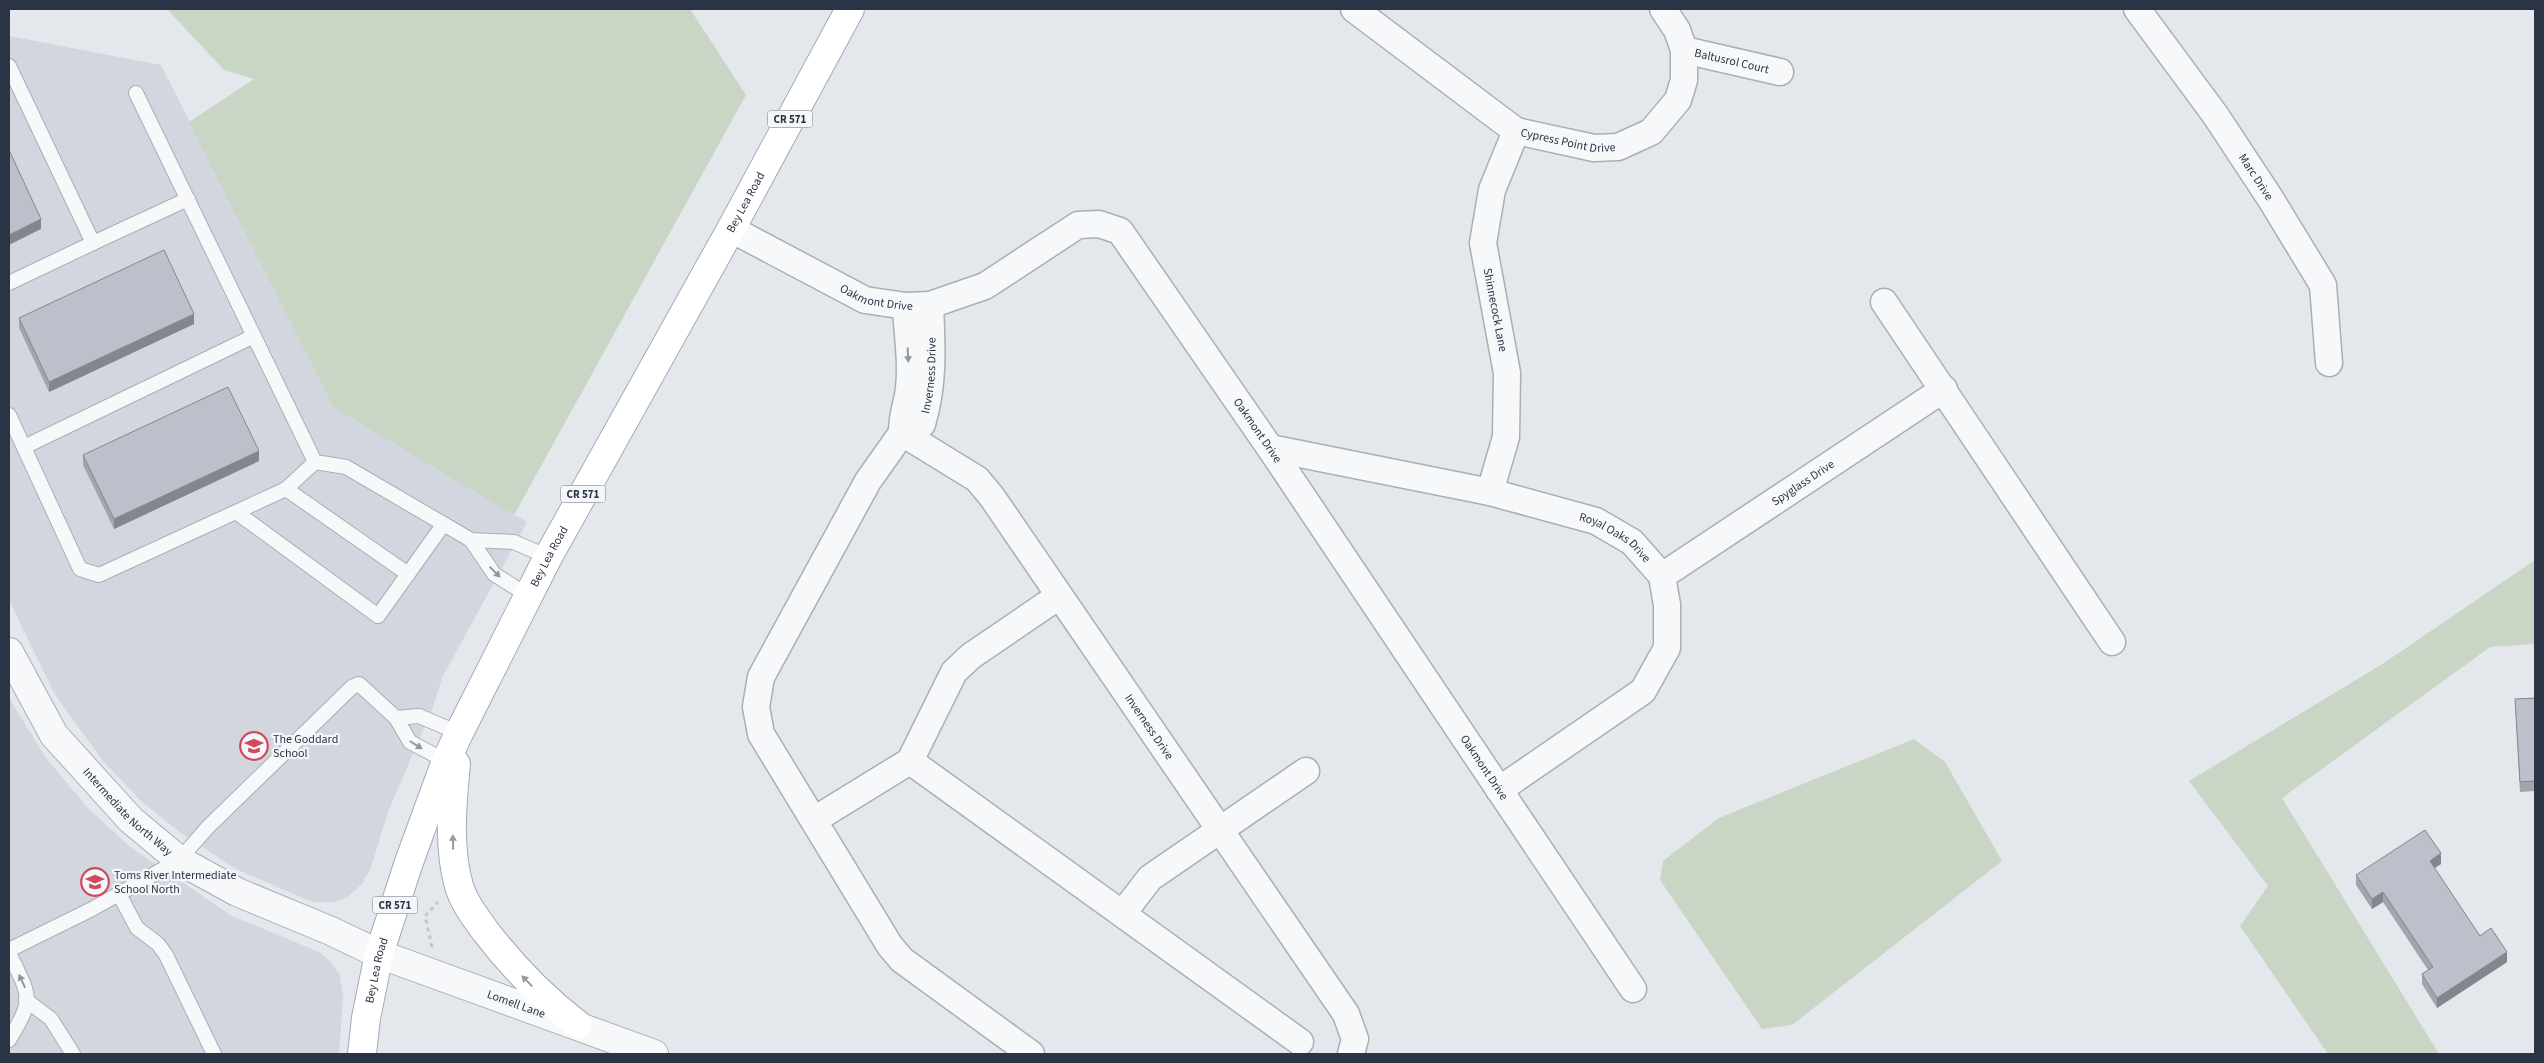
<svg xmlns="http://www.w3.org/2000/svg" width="2544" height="1063" viewBox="0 0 2544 1063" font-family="'Source Sans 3',sans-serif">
<rect width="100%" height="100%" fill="#e4e7ec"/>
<g fill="#d2d6de">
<path d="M9,36L161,65L333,407L527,522L442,678L433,707L388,812L370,870L361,885L346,898L332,902H312L236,869L181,833L142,802L103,761L54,693L9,600Z"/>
<path d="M9,698L46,758L87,807L130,847L232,916L319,952L331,962L340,976L343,997L339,1054H9Z"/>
</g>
<g fill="#c9d6c5">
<path d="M167,9H690L746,95L514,515L333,407L189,122L254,79L224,70Z"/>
<path d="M2535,560V644L2490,647L2282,798L2439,1054H2328L2240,926L2268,886L2189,781L2384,663Z"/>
<path d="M1914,739L1945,762L2002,861L1792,1025L1762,1029L1660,880L1663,861L1719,818Z"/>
</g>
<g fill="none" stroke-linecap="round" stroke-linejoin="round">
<defs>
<g id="service">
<path d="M9,66L93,243L188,199"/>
<path d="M136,93L315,462L346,467L471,540L514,542L548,557"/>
<path d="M9,283L93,243"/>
<path d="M9,415L80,569L99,575L236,512L378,616L443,525"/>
<path d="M24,447L254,336"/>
<path d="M286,489L408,574"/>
<path d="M236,512L286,489L315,462"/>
<path d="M471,540L494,574L527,595"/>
<path d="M396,718L419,716L459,733"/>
<path d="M119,894L137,928L158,944L166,955L214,1054"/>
<path d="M9,950L92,909L179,860L208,827L352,687L359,684L396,718L410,742L446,761"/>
<path d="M9,953C30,997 35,997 9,1040"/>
<path d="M26,1000L51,1019L73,1054"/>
</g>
<g id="minor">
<path id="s1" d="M1354,9L1516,131L1594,148L1618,147L1651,132L1678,100L1684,80V50L1677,30L1663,9"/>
<path id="s2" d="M2137,9L2216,116L2270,198L2323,285L2329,363"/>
<path id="s3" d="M1684,50L1780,72"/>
<path id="s4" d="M731,229L865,300L906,306L930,305L985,286L1078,225L1099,224L1120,231L1270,448L1633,989"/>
<path d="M1884,302L2112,642"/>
<path id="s5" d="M906,306C907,334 913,367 908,395C905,411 902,416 902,433L922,424C934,384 932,347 930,305"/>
<path id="s6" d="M1270,448L1490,492L1596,521L1632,542L1662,576L1667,605V648L1643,691L1499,790"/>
<path d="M1490,492L1506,437L1507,373L1483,243L1492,190L1516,131"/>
<path id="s7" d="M1662,576L1944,389"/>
<path d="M910,761L1300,1042"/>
<path d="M814,820L910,761L954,672L971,656L1059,596"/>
<path d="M1123,913L1150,878L1306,771"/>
<path id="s8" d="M1031,1054L902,960L890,946L761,734L756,707L761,677L868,481L902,433L977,479L992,497L1346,1014L1355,1039L1351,1054"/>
</g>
<g id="tertiary">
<path id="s9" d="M9,652L54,735L131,820L179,860L237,892L331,931L379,954L654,1054"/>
</g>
<g id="primary">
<path d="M456,764C452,804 448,848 459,886C464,903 476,918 486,932C513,967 542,997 577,1024"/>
<path id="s10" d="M362,1054L366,1018L379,954L409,862L446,761L459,733L548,557L731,229L850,9"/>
</g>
</defs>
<use href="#service" stroke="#a9aeb7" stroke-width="16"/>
<use href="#minor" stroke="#a9aeb7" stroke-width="29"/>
<use href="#tertiary" stroke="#a9aeb7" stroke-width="30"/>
<use href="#primary" stroke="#a3abb8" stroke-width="30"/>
<path stroke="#c2c5cb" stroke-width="3" stroke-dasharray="4 4" stroke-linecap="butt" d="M432,947L425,916L438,902"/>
<use href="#service" stroke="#f7f8fa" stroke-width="14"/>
<use href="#minor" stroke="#f7f8fa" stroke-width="26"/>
<use href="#tertiary" stroke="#f7f8fa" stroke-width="28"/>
<use href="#primary" stroke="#fff" stroke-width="28"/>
</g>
<g fill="#a1a5ae">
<path d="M19,318L194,324L49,392L19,328Z"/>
<path d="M83,455L259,461L114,529L83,465Z"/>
<path d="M2535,698V791L2520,792L2515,699Z"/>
<path d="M2441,864L2434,868L2480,936L2507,962L2437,1008L2422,984V974L2428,970L2383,902L2372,909L2356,885V875Z"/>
</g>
<g fill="#83868d">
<path d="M41,219V229L9,245V235Z"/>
<path d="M194,314V324L49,392V382Z"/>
<path d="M259,451V461L114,529V519Z"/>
<path d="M2441,853V864L2430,871V861Z"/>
<path d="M2383,892V902L2372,909V899Z"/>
<path d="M2507,952V962L2437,1008V998Z"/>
</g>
<g fill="#bbc0ca" stroke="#83868d">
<path d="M9,150L41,219L9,235Z"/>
<path d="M164,250L194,314L49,382L19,318Z"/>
<path d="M228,387L259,451L114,519L83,455Z"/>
<path d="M2535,698V781L2520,782L2515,699Z"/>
<path d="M2425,830L2441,853L2430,861L2480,936L2491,928L2507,952L2437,998L2422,974L2433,967L2383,892L2372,899L2356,875Z"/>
</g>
<defs><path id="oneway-solid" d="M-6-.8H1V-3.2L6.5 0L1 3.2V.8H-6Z" transform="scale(1.25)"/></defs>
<g fill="#9196a0">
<use href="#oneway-solid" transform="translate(908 355) rotate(87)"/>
<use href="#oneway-solid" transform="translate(495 572) rotate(45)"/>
<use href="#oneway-solid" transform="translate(416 745) rotate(32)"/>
<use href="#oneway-solid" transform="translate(22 981) rotate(-115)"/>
</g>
<g fill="#959aa2">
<use href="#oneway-solid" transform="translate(453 842) rotate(-91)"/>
<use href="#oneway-solid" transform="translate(527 981) rotate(-134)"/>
</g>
<defs>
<symbol id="school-ring" viewBox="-11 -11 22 22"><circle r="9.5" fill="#f4f6f9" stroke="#d1495b" stroke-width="1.5"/><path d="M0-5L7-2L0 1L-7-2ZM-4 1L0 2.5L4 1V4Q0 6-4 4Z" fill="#d1495b"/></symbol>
</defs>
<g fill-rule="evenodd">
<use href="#school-ring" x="238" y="730" width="32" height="32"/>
<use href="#school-ring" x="79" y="866" width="32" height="32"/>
</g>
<g text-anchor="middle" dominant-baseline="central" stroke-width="4.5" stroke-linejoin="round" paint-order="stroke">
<g fill="#f4f6f9" stroke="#676e7b" stroke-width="1">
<rect x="767.5" y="110.5" width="45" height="17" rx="4"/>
<rect x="560.5" y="485.5" width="45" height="17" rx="4"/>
<rect x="372.5" y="896.5" width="45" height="17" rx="4"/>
</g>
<g font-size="11" font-weight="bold" fill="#2b3445">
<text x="790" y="119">CR 571</text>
<text x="583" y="494">CR 571</text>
<text x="395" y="905">CR 571</text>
</g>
<g font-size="12" fill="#2b3445" stroke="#f4f6f9">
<text stroke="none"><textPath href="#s3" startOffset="49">Baltusrol Court</textPath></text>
<text stroke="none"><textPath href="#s1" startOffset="256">Cypress Point Drive</textPath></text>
<text stroke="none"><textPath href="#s2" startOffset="206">Marc Drive</textPath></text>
<text stroke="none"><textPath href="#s10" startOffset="940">Bey Lea Road</textPath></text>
<text stroke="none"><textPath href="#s4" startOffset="162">Oakmont Drive</textPath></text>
<text transform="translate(1495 310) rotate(79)">Shinnecock Lane</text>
<text stroke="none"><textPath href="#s5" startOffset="199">Inverness Drive</textPath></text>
<text stroke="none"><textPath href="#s4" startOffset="672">Oakmont Drive</textPath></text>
<text stroke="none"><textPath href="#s7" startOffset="169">Spyglass Drive</textPath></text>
<text stroke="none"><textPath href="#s6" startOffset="359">Royal Oaks Drive</textPath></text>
<text stroke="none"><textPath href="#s10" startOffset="535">Bey Lea Road</textPath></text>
<text stroke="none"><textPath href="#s8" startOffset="1156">Inverness Drive</textPath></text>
<text stroke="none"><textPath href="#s4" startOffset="1078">Oakmont Drive</textPath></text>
<text stroke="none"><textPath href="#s9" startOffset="201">Intermediate North Way</textPath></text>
<text stroke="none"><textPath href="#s10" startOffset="85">Bey Lea Road</textPath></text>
<text stroke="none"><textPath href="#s9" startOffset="639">Lomell Lane</textPath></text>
</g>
<g font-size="12" fill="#2b3445" stroke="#f4f6f9" text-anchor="start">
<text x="273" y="739">The Goddard<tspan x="273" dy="14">School</tspan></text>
<text x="114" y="875">Toms River Intermediate<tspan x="114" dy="14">School North</tspan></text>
</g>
</g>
<rect width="2544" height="1063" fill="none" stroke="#2b3445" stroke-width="20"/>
</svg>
